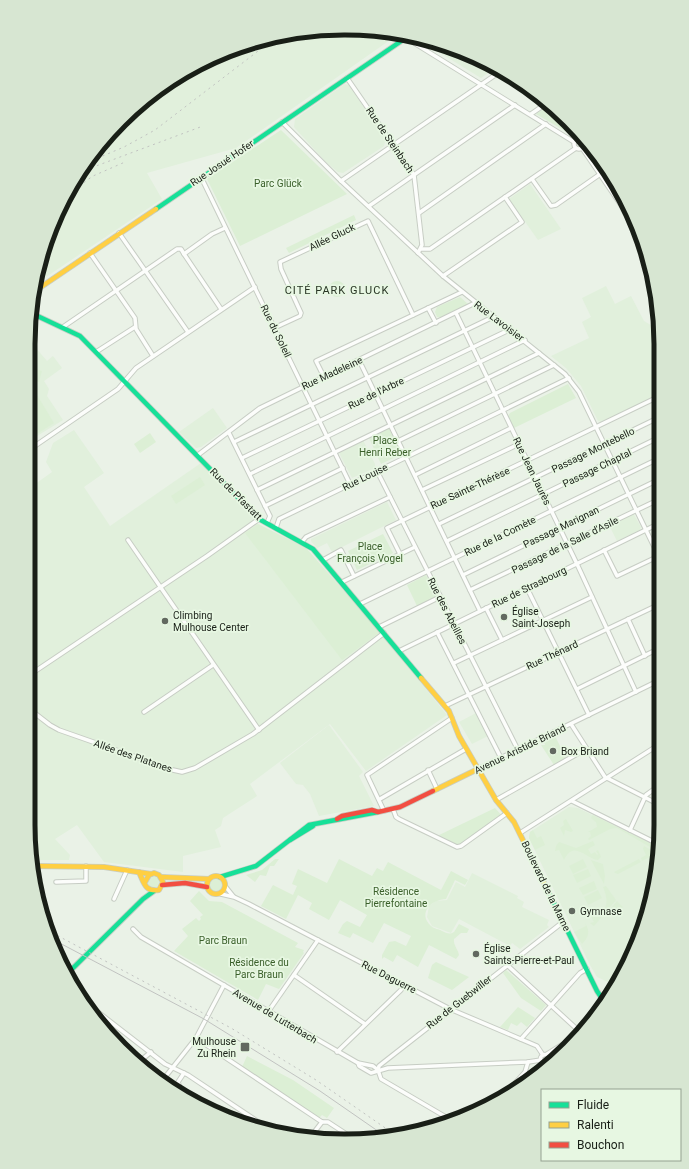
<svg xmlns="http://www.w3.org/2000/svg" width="689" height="1169" viewBox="0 0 689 1169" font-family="Roboto,sans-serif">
<rect width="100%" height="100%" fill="#eaf2e7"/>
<g fill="#e1f0dc">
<path d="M344,28L400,33L236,148L147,173L162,199L37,283L45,243L81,169L121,121L168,81L223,52L283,34Z"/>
<path d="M416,38L465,52L495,68L481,78Z"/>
<path d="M345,84L349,85L383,136L385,142L384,146L343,173L338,172L326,162L294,127L295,119Z"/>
<path d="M530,184L561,229L538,240L509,199Z"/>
<path d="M606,286L615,304L631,296L644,321L659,330L660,337V394L601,422L598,421L581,386L566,368L551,356L589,338L582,322L591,317L582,298Z"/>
<path d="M29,340L47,361L53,356L62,368L44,381L49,389L47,396L63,420L29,441Z"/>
<path d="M213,408L227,428L201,447L196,448L179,432Z"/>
<path d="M74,430L104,473L84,487L110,526L201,463L258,524L306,548L374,625L447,715L366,771L330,724L250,784L257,796L223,818L221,826L215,830L221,847L183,856V872L104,862L77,825L55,839L70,855L69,860H38L33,855L28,824V667L35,662L28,652V484L31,487L52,472L46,462L53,443Z"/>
<path d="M363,440L375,464V468L352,478L338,451Z"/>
<path d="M387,502L396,520L332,552L327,543L317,548L311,541V539Z"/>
<path d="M633,513L641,527L640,530L617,541L609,525Z"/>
<path d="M476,713L488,736L472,744L459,722Z"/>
<path d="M329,725L363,772L359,776L374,806L319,816L310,794L303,785L296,784L280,763Z"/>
<path d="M569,807L578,808L660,848L644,926L628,958L608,982L597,977L590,965L529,838L530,832Z"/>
<path d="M472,873L518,896L517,898L524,902L522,907L549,920L547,925L549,927L520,949L512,943L510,946L459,919L451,933L432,926L427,917L429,906L436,901L447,900L456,882L465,887Z"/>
<path d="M105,1025L127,1045L125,1046L104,1027Z"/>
</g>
<g fill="#dcefd5">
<path d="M549,105L568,121L572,135L536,114Z"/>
<path d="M281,130L347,194L240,246L207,179Z"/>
<path d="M354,215L356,220L289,253L286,248Z"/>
<circle cx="337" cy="289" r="8"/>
<path d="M460,297L468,304L441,317H437L435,312L437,307Z"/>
<path d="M29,367L42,371L39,382L29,379Z"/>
<path d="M568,384L576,398L514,428L508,416L510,413Z"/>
<path d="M34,390L54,423L29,439V393Z"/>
<path d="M389,428L402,454L381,464L369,438Z"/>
<path d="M150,433L156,442L140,453L134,444Z"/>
<path d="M200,477L205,485L176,504L171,496Z"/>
<path d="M258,524L306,548L380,632L342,660L245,533Z"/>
<path d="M383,534L393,553L357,570L348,551Z"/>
<path d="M426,575L437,596L417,606L407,585Z"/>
<path d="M555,736L566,758L554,765L541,745H545L544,742Z"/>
<path d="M495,808L503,817L457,847L435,837Z"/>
<path d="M593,815L660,848L658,856L657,851L617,828L610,829L589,840L588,839L591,836L590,832H588L597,827L596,822L591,818Z"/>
<path d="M566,819L573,831L571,832L565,830L564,836L560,828L564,825L563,821Z"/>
<path d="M533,830L537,838L541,836L545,845L535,850L529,838L530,832Z"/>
<path d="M593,841L595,845L588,849L591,854L595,852L597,855L598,854L596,851L598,850L601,857L598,860C586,859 574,839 564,860L559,850L555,851L556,846L559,842L576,848Z"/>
<path d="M644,846L651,850L652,856L642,861L641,858L646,855L643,849Z"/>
<path d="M275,859H279L274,866H270L266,876L260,875L255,882L246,875L262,870Z"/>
<path d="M339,859L372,876L377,868L383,871L388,862L441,890L451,871L468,880L465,885L455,880L446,899C432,899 417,913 431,926C434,929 439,929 442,931C447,933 449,935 454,932L459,924L469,929L467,933H461L454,939C453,945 458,949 459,955L456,959L429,945L418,967L397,955L393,962L384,957L382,959V955L389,942L395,941L406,946L411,936L384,923L373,943L353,933L350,938L338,933L343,924L347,921L360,927L367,915L340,900L329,920L309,909L312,903L298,895L286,919L261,906L273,885L293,895L297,886L292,884L298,869L327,883Z"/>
<path d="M583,859L587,867L573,874L569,866Z"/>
<path d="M639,859L641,862L618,874L615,873L614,872Z"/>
<path d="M591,860L603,864L605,876L604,884Z"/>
<path d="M588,869L591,876L577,883L573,875Z"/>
<circle cx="153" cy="882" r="6"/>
<circle cx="216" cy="886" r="7"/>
<path d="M594,881L597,889L583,895L579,888Z"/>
<path d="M606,886L616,900L594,926L590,923L594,922L589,913C609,917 609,900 603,887Z"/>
<path d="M598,890L602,898L588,905L584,897Z"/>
<path d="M199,891L209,901L222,902L298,943L295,947L304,950L303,952L304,953L279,989L266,984L258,1000L174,951L188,936L182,929L196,918L199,921L201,919L200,917L203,915L190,901Z"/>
<path d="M617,901L623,907L614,914L612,912L608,916L606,914Z"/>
<path d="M585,923C591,932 588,938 582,944L574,932L586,926Z"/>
<path d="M436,962L469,977L452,990L428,978L432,965Z"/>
<path d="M506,970L546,1005L541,1011L521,998L503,973Z"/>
<path d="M518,1007L535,1018L527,1027L521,1022L517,1026L511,1023L508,1030L500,1027Z"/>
<path d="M247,1056L293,1080L334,1108L327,1118L322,1115L319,1118L242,1067Z"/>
</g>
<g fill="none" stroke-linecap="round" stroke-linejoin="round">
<defs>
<g id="street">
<path d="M406,38L574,142"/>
<path d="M347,78L414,175L422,245L418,253"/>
<path d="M531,114L547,103"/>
<path d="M282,122L341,181L443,276L565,374L579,392L660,559"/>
<path d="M576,130L577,140"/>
<circle cx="579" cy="144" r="5"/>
<path d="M582,148L640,233"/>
<path d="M201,177L350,484"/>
<path d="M532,179L551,206L556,205L606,170"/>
<path d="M341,181L501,71"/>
<path d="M369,206L515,105"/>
<path d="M419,213L546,124"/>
<path d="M119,233L188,332"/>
<path d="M421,249H430L576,148"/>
<path d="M90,253L135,318L136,329L153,356"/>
<path d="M184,254L221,309"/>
<path d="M443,276L522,222L505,197"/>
<path d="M428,308L436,323"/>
<path d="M456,313L577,564L636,692"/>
<path d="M63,327L177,249H181L184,254L212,234L225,228"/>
<path d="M274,328L300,316L301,313L281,269L280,262L368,221L413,315"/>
<path d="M96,352L135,327"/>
<path d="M359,360L480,611"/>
<path d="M324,377L316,361L462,292"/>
<path d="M229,433L265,506L270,516L267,523"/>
<path d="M398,441L554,365"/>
<path d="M234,442L493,317"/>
<path d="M29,450L118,389L136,368L255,287"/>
<path d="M198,455L260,408L475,303"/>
<path d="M242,458L511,329"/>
<path d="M377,471L518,750"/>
<path d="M250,474L525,340"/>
<path d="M415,475L511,428"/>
<path d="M257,490L539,353"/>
<path d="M422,490L519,444"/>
<path d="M265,506L343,468"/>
<path d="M439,524L660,417"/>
<path d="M276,528L279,519L569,378"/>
<path d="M128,540L259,730"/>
<path d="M447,541L660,437"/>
<path d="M302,542L306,537L390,497"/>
<path d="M604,550L617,576L659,556"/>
<path d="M400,554L387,528L660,396"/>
<path d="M323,560L341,550L354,576"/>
<path d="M463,575L660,479"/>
<path d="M342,582L415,547"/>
<path d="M527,588L589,715"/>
<path d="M470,590L660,499"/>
<path d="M360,604L660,458"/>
<path d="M486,608L502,640"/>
<path d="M628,619L645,656"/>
<path d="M379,627L440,597"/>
<path d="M437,632L501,758"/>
<path d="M399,651L660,523"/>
<path d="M454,663L592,597"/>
<path d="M28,676L207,556L259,519"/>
<path d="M577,689L660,648"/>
<path d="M445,706L660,604"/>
<path d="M28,708L50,725L59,730L173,770L182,772L195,768L253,734L384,633"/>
<path d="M144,712L213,665"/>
<path d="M571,724L605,777L660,805"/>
<path d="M478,769L660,680"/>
<path d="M428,770L437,789"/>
<path d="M380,799L466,749"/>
<path d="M496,800L586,749"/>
<path d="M572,801L660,845"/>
<path d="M393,809L396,817L399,819L457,847L461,846L507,813"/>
<path d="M384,811L367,775L452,718"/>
<path d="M630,830L646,795L660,785"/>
<path d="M520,833L660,744"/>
<path d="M34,858L36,865"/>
<path d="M56,882L86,881V866"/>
<path d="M225,886L233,896"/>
<path d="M221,894L234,897L249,904L450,1009L537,1046L543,1055"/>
<path d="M114,899L127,870"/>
<path d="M133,929L141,937L358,1063L359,1066L371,1073L388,1068L528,1062L541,1060"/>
<path d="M507,965L579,1031"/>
<path d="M294,975L365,1024"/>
<path d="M85,1002L165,1064L188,1075L272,1131"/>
<path d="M268,1012L318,940"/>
<path d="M196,1038L322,1122H328L354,1139"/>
<path d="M521,1039L580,973L587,969"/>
<path d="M337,1052L401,990L403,985"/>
<path d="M547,1054L571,1039"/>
<circle cx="545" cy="1059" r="4.5"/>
<path d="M140,1061L151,1052"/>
<path d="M358,1063L373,1066L378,1070"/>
<path d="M378,1070L379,1066L384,1062L563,922"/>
<path d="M378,1070L381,1079L451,1120"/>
<path d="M542,1070L543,1063"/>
<path d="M162,1081L196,1038L224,985"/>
<path d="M506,1093L525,1072L528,1062"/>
<path d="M182,1094L178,1082L184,1073"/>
<path d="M312,1135L322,1122"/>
</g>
<g id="fast">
<path d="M156,209L410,35"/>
<path d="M31,313L80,336L259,519L313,549L421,678"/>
<path d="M290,840L313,826"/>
<path d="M220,877L256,866L309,825L378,812"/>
<path d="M549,893L597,991L605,1003"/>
<path d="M69,972L143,899L154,891"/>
</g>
<g id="slow">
<path d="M35,291L156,209"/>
<path d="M421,678L449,711L459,736L496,800L514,822L549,893"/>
<path d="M433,791L478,769"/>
<path d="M35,866L104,867L151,874"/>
<path d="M139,872C144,883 145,892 159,890L163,882L159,875L154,873L149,875L145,882"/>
<circle cx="216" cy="885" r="9"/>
<path d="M161,877L209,879"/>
</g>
<g id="jam">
<path d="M337,819L342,816L372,810L378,812L400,807L433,791"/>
<path d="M162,885L185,883L207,887"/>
</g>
</defs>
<use href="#street" stroke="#c7cdc4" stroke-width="5.5"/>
<use href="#fast" stroke="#c7cdc4" stroke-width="6"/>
<use href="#slow" stroke="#c7cdc4" stroke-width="6"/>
<use href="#jam" stroke="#c7cdc4" stroke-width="6"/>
<use href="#street" stroke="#fcfdfb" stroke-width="3.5"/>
<use href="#fast" stroke="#16e098" stroke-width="4.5"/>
<use href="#slow" stroke="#ffcf43" stroke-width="4.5"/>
<use href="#jam" stroke="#f24e42" stroke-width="4.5"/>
<path stroke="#c1c3c1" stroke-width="1" d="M52,939L204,1019L320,1091L385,1136"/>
<g stroke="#c1c3c1" stroke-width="1" stroke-dasharray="2 4" stroke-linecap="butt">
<path d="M86,163L124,147L155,130L279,35"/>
<path d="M80,172L203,126"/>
<path d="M79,186L93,176L125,162"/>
<path d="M47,930L231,1028L316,1080L394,1134"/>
</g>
</g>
<g fill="#626960" stroke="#e7f7e2" stroke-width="1.5">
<circle cx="504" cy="617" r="4"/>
<circle cx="165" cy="621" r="4"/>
<circle cx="553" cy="751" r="4"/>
<circle cx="572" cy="911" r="4"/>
<circle cx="476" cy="954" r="4"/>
<rect x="240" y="1042" width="10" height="10" rx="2"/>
</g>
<g text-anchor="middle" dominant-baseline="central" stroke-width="3.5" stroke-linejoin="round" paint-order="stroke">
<g font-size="10" fill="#191f17" stroke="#e7f7e2">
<text transform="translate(390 140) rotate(56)">Rue de Steinbach</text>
<text transform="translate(222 163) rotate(-34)">Rue Josué Hofer</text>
<text transform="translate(332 237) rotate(-26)">Allée Gluck</text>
<text transform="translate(499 321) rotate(37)">Rue Lavoisier</text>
<text transform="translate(276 331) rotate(64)">Rue du Soleil</text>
<text transform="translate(332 373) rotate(-25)">Rue Madeleine</text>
<text transform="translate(376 393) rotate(-26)">Rue de l'Arbre</text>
<text transform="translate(593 450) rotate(-26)">Passage Montebello</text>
<text transform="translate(597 468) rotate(-26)">Passage Chaptal</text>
<text transform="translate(532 471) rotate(64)">Rue Jean Jaurès</text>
<text transform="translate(365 477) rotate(-26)">Rue Louise</text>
<text transform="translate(470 488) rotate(-25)">Rue Sainte-Thérèse</text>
<text transform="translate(236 494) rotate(45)">Rue de Pfastatt</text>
<text transform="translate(561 527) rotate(-26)">Passage Marignan</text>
<text transform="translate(500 536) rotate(-26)">Rue de la Comète</text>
<text transform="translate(565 545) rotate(-26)">Passage de la Salle d'Asile</text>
<text transform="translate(529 587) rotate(-26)">Rue de Strasbourg</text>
<text transform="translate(447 611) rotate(63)">Rue des Abeilles</text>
<text transform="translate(552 655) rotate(-25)">Rue Thénard</text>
<text transform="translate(520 749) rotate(-26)">Avenue Aristide Briand</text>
<text transform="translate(133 756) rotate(19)">Allée des Platanes</text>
<text transform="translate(546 886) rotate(64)">Boulevard de la Marne</text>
<text transform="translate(389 977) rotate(27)">Rue Daguerre</text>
<text transform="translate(459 1002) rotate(-38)">Rue de Guebwiller</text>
<text transform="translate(275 1016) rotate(31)">Avenue de Lutterbach</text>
</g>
<g font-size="10" fill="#3a5f2a" stroke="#e7f7e2">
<text x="278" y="183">Parc Glück</text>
<text x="385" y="440">Place<tspan x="385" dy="12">Henri Reber</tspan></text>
<text x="370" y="546">Place<tspan x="370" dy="12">François Vogel</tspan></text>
<text x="396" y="891">Résidence<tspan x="396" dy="12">Pierrefontaine</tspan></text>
<text x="223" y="940">Parc Braun</text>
<text x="259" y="962">Résidence du<tspan x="259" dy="12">Parc Braun</tspan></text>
</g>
<g font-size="10" fill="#191f17" stroke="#e7f7e2" text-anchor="start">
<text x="512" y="611">Église<tspan x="512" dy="12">Saint-Joseph</tspan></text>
<text x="173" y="615">Climbing<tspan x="173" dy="12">Mulhouse Center</tspan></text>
<text x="561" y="751">Box Briand</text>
<text x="580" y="911">Gymnase</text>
<text x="484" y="948">Église<tspan x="484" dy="12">Saints-Pierre-et-Paul</tspan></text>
<text x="236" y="1041" text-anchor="end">Mulhouse<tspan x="236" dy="12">Zu Rhein</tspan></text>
</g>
<g font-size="11" letter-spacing="1" fill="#293525" stroke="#e7f7e2">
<text x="337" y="290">CITÉ PARK GLUCK</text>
</g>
</g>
<path d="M0 0H689V1169H0ZM344 35H345A309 309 0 0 1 654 344V825A309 309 0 0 1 345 1134H344A309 309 0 0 1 35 825V344A309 309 0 0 1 344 35Z" fill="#d7e6d2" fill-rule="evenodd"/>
<path fill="none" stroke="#191f17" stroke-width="5" d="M344 35H345A309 309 0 0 1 654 344V825A309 309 0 0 1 345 1134H344A309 309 0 0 1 35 825V344A309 309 0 0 1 344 35Z"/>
<rect x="541" y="1089" width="140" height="72" fill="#e7f7e2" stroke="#95a191"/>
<rect x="549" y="1102" width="20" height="6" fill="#16e098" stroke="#95a191"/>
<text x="577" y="1109" font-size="12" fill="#191f17">Fluide</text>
<rect x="549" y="1122" width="20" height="6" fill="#ffcf43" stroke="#95a191"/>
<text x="577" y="1129" font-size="12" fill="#191f17">Ralenti</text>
<rect x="549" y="1142" width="20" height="6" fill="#f24e42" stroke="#95a191"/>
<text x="577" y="1149" font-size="12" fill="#191f17">Bouchon</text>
</svg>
